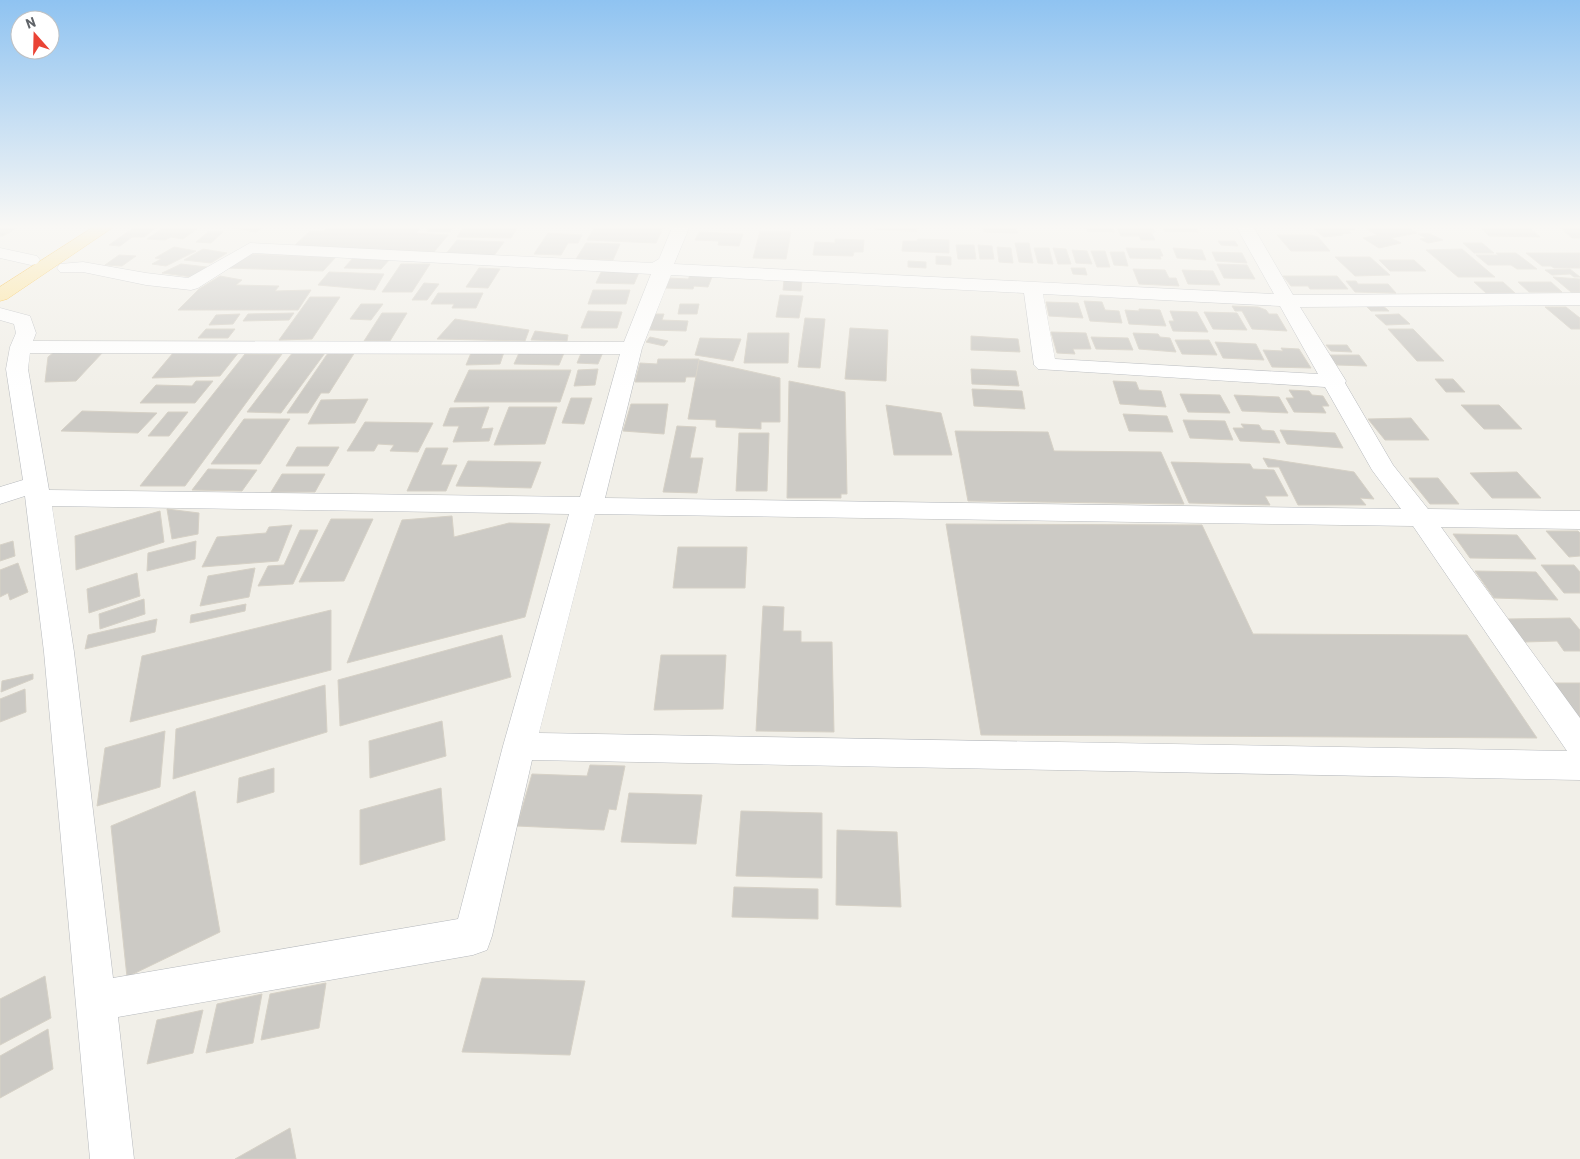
<svg xmlns="http://www.w3.org/2000/svg" width="1580" height="1159" viewBox="0 0 1580 1159" font-family="Barlow,sans-serif">
<rect width="100%" height="100%" fill="#f1efe8"/>
<g fill="#cccac5" stroke="#d6d1c6">
<path d="M0,228H17L3,236H0Z"/>
<path d="M133,228H156L144,237H132L120,246L109,245Z"/>
<path d="M163,228H187L197,229L183,239L171,237L165,240L147,239Z"/>
<path d="M234,228H263L256,232Z"/>
<path d="M326,228H420L416,233L448,235L434,252L294,246L310,231H323Z"/>
<path d="M429,228H453L450,232L427,231Z"/>
<path d="M463,228H517L511,238L457,237Z"/>
<path d="M594,228H663L656,243L587,240Z"/>
<path d="M875,228H917V231L875,230Z"/>
<path d="M983,228H1016L1018,233L984,232Z"/>
<path d="M1087,228H1113L1114,232L1087,231Z"/>
<path d="M1117,228H1153L1155,232H1151L1155,240H1141L1139,236H1121Z"/>
<path d="M1163,228H1196L1198,232L1164,231Z"/>
<path d="M1313,228H1352L1355,230L1348,231L1351,233L1341,234L1343,235L1324,237Z"/>
<path d="M1365,228H1409L1417,233L1391,238L1401,243L1379,248L1363,238L1377,235Z"/>
<path d="M1481,228H1530L1540,237L1489,236Z"/>
<path d="M1561,228H1580V238H1572Z"/>
<path d="M209,231L223,232L211,243L196,242Z"/>
<path d="M760,231L791,232L786,259L753,258Z"/>
<path d="M699,232L743,234L739,246L718,245L719,241L695,240Z"/>
<path d="M548,233L582,235L578,243H568L561,255L534,254Z"/>
<path d="M1428,233L1443,240L1428,243L1420,239L1426,238L1418,234Z"/>
<path d="M1277,235H1311L1318,237L1330,251H1291Z"/>
<path d="M835,239L864,240L863,252H854L853,256L813,255L815,242L835,243Z"/>
<path d="M918,239L949,240V253L902,251L903,241H917Z"/>
<path d="M457,240L504,242L493,257L445,255Z"/>
<path d="M1218,241H1235L1238,246L1221,245Z"/>
<path d="M586,243L620,244L613,260L576,259Z"/>
<path d="M1015,243H1029L1033,263L1019,262Z"/>
<path d="M1463,243H1482L1494,253H1474Z"/>
<path d="M956,245H974L976,259H958Z"/>
<path d="M978,245L992,246L994,259H980Z"/>
<path d="M174,247L196,251L166,266L152,264L161,259L155,258Z"/>
<path d="M997,247L1011,248L1013,263L999,262Z"/>
<path d="M1034,248H1049L1053,264L1038,263Z"/>
<path d="M1053,248L1066,249L1071,264H1058Z"/>
<path d="M1126,248L1160,249L1163,256H1160L1161,259L1130,258Z"/>
<path d="M1173,248L1202,250L1206,260L1177,258Z"/>
<path d="M203,249L227,253L211,263L184,260Z"/>
<path d="M1462,249L1495,277H1458L1426,250Z"/>
<path d="M1072,250L1087,251L1092,264L1076,263Z"/>
<path d="M1091,251H1105L1110,267H1097Z"/>
<path d="M1110,252H1124L1128,266L1114,265Z"/>
<path d="M1212,252L1242,253L1247,263L1216,261Z"/>
<path d="M1496,253H1516L1537,269H1517L1511,265H1488L1476,255H1498Z"/>
<path d="M1526,253H1580V268H1554L1551,266H1542Z"/>
<path d="M242,254L336,257L323,271L227,268Z"/>
<path d="M119,255L136,256L122,266L105,265Z"/>
<path d="M936,256L951,257V265L936,264Z"/>
<path d="M354,257L390,259L381,269L344,268Z"/>
<path d="M1335,257H1370L1390,275L1355,276Z"/>
<path d="M1379,260H1414L1426,271H1390Z"/>
<path d="M908,261L926,262V268L908,267Z"/>
<path d="M181,264L207,267L192,277L162,273Z"/>
<path d="M401,264H430L412,292H382Z"/>
<path d="M1217,264L1247,265L1255,279L1224,278Z"/>
<path d="M479,268L500,269L488,288L466,287Z"/>
<path d="M603,268L640,270L634,284L596,283Z"/>
<path d="M1071,268H1085L1087,275L1073,274Z"/>
<path d="M1133,269L1165,270L1169,278H1176L1179,286L1139,284Z"/>
<path d="M1570,269L1580,277H1574L1570,274L1552,275L1545,270Z"/>
<path d="M1182,270L1213,271L1220,285L1188,284Z"/>
<path d="M329,272L384,274L375,290L318,285Z"/>
<path d="M220,276L242,280L236,285L279,286L275,291L311,290L298,310H178L199,289Z"/>
<path d="M690,276L712,277L708,287L694,286L693,289L665,288L669,278L688,279Z"/>
<path d="M1283,276H1337L1348,289H1310L1308,286H1291Z"/>
<path d="M1553,277L1580,279V292H1571Z"/>
<path d="M784,280H802L801,291L783,290Z"/>
<path d="M1346,281H1356L1358,284H1388L1396,293L1355,292Z"/>
<path d="M1474,282H1503L1515,293H1486Z"/>
<path d="M1518,282H1551L1562,292H1529Z"/>
<path d="M424,283L439,284L427,300H412Z"/>
<path d="M593,290H630L626,304H588Z"/>
<path d="M438,293H483L476,308H452L454,304H431Z"/>
<path d="M780,295L803,296L799,318L776,317Z"/>
<path d="M310,297H340L312,339L279,340Z"/>
<path d="M1084,301L1102,302L1105,310L1119,311L1122,323L1090,321Z"/>
<path d="M1046,302L1078,303L1083,318L1049,316Z"/>
<path d="M361,304H383L371,320L350,319Z"/>
<path d="M680,304H699L697,314H678Z"/>
<path d="M1364,304H1381L1389,311H1371Z"/>
<path d="M1232,306L1258,307L1266,310L1269,314H1277L1287,331L1252,329L1242,311H1235Z"/>
<path d="M1545,307H1566L1580,318V329H1571Z"/>
<path d="M1139,309L1160,310L1166,326L1129,324L1125,310L1139,311Z"/>
<path d="M588,311L622,312L617,328H581Z"/>
<path d="M1170,311L1197,312L1208,332L1173,331L1169,321H1174Z"/>
<path d="M1204,312L1237,313L1247,330L1213,329Z"/>
<path d="M294,313L289,320L243,321L248,314Z"/>
<path d="M382,313H407L390,341H364Z"/>
<path d="M240,314L233,324L209,325L216,315Z"/>
<path d="M654,314H664L662,320L688,321L686,331L650,330Z"/>
<path d="M1399,314L1410,324L1386,325L1375,315Z"/>
<path d="M805,318L825,319L820,368L798,367Z"/>
<path d="M455,319L529,330L525,341L437,339Z"/>
<path d="M850,328L888,330L886,381L845,379Z"/>
<path d="M206,329H235L228,338H198Z"/>
<path d="M1388,329H1413L1444,361H1417Z"/>
<path d="M535,331L568,335L567,341L531,340Z"/>
<path d="M1051,332L1086,333L1091,349H1073L1075,354L1057,353Z"/>
<path d="M748,333H789L788,363H744Z"/>
<path d="M1133,333L1158,334L1160,337L1170,338L1176,352L1139,349Z"/>
<path d="M971,336L1018,339L1020,352L971,350Z"/>
<path d="M650,337L668,341L664,346L646,342Z"/>
<path d="M1091,337L1128,338L1133,350L1096,349Z"/>
<path d="M700,338L741,339L733,361L695,355Z"/>
<path d="M1175,340H1209L1217,355L1182,354Z"/>
<path d="M1215,342L1256,344L1264,360L1223,358Z"/>
<path d="M1326,345H1347L1352,352L1331,351Z"/>
<path d="M1281,348L1299,349L1311,368L1272,367L1263,350L1283,351Z"/>
<path d="M104,351L76,381L45,382L48,357L54,352Z"/>
<path d="M582,351L603,352L598,364L577,363Z"/>
<path d="M239,352L220,376L152,378L173,353Z"/>
<path d="M293,352L325,353L281,413L247,412Z"/>
<path d="M355,352L329,393H321L308,413H287L328,353Z"/>
<path d="M504,352L500,364L466,365L471,353Z"/>
<path d="M519,353H564L559,365L514,364Z"/>
<path d="M245,354H282L185,486H140Z"/>
<path d="M1329,355H1359L1367,366L1337,365Z"/>
<path d="M658,359H699L696,377H686L685,382H635L640,363L657,364Z"/>
<path d="M699,360L780,378V422H761V429L716,427V420L688,419Z"/>
<path d="M598,369L595,385L574,386L578,370Z"/>
<path d="M971,369L1016,371L1019,386L972,384Z"/>
<path d="M469,370H571L560,402H454Z"/>
<path d="M1435,379H1453L1465,392H1446Z"/>
<path d="M196,381H213L195,403H140L156,385L192,386Z"/>
<path d="M789,381L845,392L847,494H841V498H787Z"/>
<path d="M1113,381L1136,382L1139,390L1161,391L1166,407L1120,404Z"/>
<path d="M972,389L1022,391L1025,409L974,406Z"/>
<path d="M1289,390L1309,391L1312,395L1323,396L1329,406H1322L1326,413L1294,412L1286,398H1294Z"/>
<path d="M1180,394L1220,395L1230,413L1188,412Z"/>
<path d="M1234,395L1279,397L1288,413L1242,411Z"/>
<path d="M571,398H592L584,424L562,423Z"/>
<path d="M368,399L355,423L308,424L321,400Z"/>
<path d="M631,404H668L664,434L623,431Z"/>
<path d="M886,405L941,413L952,455H894Z"/>
<path d="M1461,405H1499L1522,429H1484Z"/>
<path d="M489,407L481,429L493,428L489,441L453,442L459,426H443L450,408Z"/>
<path d="M509,407H557L545,444L494,445Z"/>
<path d="M82,411L157,413L138,433L61,431Z"/>
<path d="M168,412H188L169,436H148Z"/>
<path d="M1123,414L1167,416L1173,432L1129,431Z"/>
<path d="M1411,418L1429,440H1385L1368,419Z"/>
<path d="M244,419H290L260,464H211Z"/>
<path d="M1183,420L1225,421L1233,440L1190,438Z"/>
<path d="M365,422L433,423L418,452L390,451L394,445L378,444L374,451H347Z"/>
<path d="M1241,424L1259,425L1262,430L1274,431L1280,443L1240,441L1233,428H1244Z"/>
<path d="M677,426L696,427L690,458H703L697,493L663,492Z"/>
<path d="M1280,430L1335,433L1343,448L1287,444Z"/>
<path d="M955,431L1048,432L1054,451L1161,452L1184,504L968,501Z"/>
<path d="M739,433H769L767,491H736Z"/>
<path d="M297,447H339L328,466H286Z"/>
<path d="M426,448H448L441,465H457L446,491H407Z"/>
<path d="M1263,458L1354,472L1374,499L1360,498L1366,505H1298L1279,467H1268Z"/>
<path d="M468,461L541,462L531,488L456,486Z"/>
<path d="M1171,462L1250,464L1253,469L1274,470L1288,496H1265L1270,505L1189,503Z"/>
<path d="M208,469L257,470L242,491L192,490Z"/>
<path d="M1517,472L1541,498H1492L1470,473Z"/>
<path d="M282,474H325L315,492H271Z"/>
<path d="M1409,478H1438L1459,504H1430Z"/>
<path d="M167,509L199,513L198,534L172,539Z"/>
<path d="M160,511L164,542L76,570L75,536Z"/>
<path d="M452,516L454,537L509,523L550,524L525,617L347,663L402,520Z"/>
<path d="M331,519H373L344,581L299,582Z"/>
<path d="M946,524L1202,525L1253,634L1467,635L1537,738L981,735Z"/>
<path d="M292,525L278,561L202,567L217,537L266,533L269,527Z"/>
<path d="M300,530H318L293,584L258,586L268,566L284,565Z"/>
<path d="M1546,531H1578L1580,533V556L1569,557Z"/>
<path d="M1453,534L1517,535L1536,559L1470,558Z"/>
<path d="M13,541L15,556L0,561V545Z"/>
<path d="M196,541L195,559L147,571L148,553Z"/>
<path d="M678,547H747L745,588H673Z"/>
<path d="M18,563L28,592L10,600L8,593L0,597V570Z"/>
<path d="M1541,565H1574L1580,572V593H1564Z"/>
<path d="M255,568L249,597L200,606L208,576Z"/>
<path d="M1475,571L1536,572L1558,600L1494,598Z"/>
<path d="M137,573L140,596L89,613L87,589Z"/>
<path d="M144,599L145,614L100,629L99,614Z"/>
<path d="M246,604L245,611L190,623L191,615Z"/>
<path d="M763,606L784,607L783,631H801V642H832L834,732L756,731Z"/>
<path d="M331,610V670L130,722L142,656Z"/>
<path d="M1570,618L1580,630V651H1564L1557,641L1525,642L1507,619Z"/>
<path d="M157,619L155,632L85,649L88,635Z"/>
<path d="M502,635L511,677L340,726L338,680Z"/>
<path d="M661,655H726L723,709L654,710Z"/>
<path d="M33,674V679L1,692L2,681Z"/>
<path d="M1545,683H1580V724Z"/>
<path d="M325,685L327,732L173,779L176,729Z"/>
<path d="M25,689L26,712L0,722V699Z"/>
<path d="M442,721L446,756L370,778L369,741Z"/>
<path d="M165,731L160,787L97,806L105,748Z"/>
<path d="M590,765L625,766L616,810L609,809L604,830L517,826L532,774L587,776Z"/>
<path d="M274,768V792L237,803L239,778Z"/>
<path d="M441,788L445,840L360,865V810Z"/>
<path d="M195,791L220,932L127,977L111,826Z"/>
<path d="M629,793L702,795L696,844L621,842Z"/>
<path d="M741,811L822,813V878L736,876Z"/>
<path d="M837,830L897,832L901,907L836,905Z"/>
<path d="M734,887L818,889V919L732,917Z"/>
<path d="M45,976L51,1018L0,1045V999Z"/>
<path d="M482,978L585,981L570,1055L462,1052Z"/>
<path d="M326,983L319,1028L261,1040L270,994Z"/>
<path d="M262,994L253,1043L206,1053L217,1004Z"/>
<path d="M203,1010L193,1053L147,1064L157,1020Z"/>
<path d="M48,1029L53,1069L0,1098V1056Z"/>
<path d="M290,1128L296,1159H235Z"/>
</g>
<g fill="none" stroke-linecap="round" stroke-linejoin="round">
<defs>
<g id="minor">
<path d="M672,228H689L674,264L1274,294L1237,228H1254L1293,295L1580,293V305L1300,307L1346,381L1345,383L1393,465L1428,509L1580,511V529L1441,527L1580,718V780L532,760L492,936L487,950L473,955L118,1017L134,1159H90L44,652L25,496L0,504V487L23,480L6,369L10,347L16,333L14,324L0,320V308L30,316L36,333L33,341L624,342L651,274L253,253L198,288L191,290L146,285L83,272H60L57,268L60,264L83,262L146,273L188,278L250,243L652,263L659,259ZM671,275L1024,293L1034,365L1038,369L1325,387L1372,470L1401,509L605,498L642,348ZM1043,294L1280,306L1318,374L1055,359ZM30,353L620,354L580,497L49,490L28,369ZM52,506L569,514L503,746L458,919L113,978L74,652ZM595,514L1413,526L1567,751L539,733Z"/>
<path d="M0,248L37,256L40,260L37,264L31,265L0,258Z"/>
</g>
<path id="highway" d="M92,228H112L7,299L0,301V287Z"/>
</defs>
<use href="#minor" stroke="#b5b8bc" stroke-width="1"/>
<use href="#highway" stroke="#f9ab00" stroke-width="1"/>
<use href="#minor" fill="#fff" fill-rule="evenodd"/>
<use href="#highway" fill="#fde293" fill-rule="evenodd"/>
</g>
<linearGradient id="sky" x2="0" y2="1"><stop stop-color="#8fc3f1"/><stop offset="0.58" stop-color="#f9f8f5"/><stop offset="1" stop-color="#f9f8f5" stop-opacity="0"/></linearGradient>
<rect width="1580" height="391" fill="url(#sky)"/>
<g transform="translate(35 35) rotate(340)"><circle r="24" fill="#ffffff" stroke="#bfc1c3"/>
<path d="M0-4L9 19L0 12L-9 19Z" fill="#ea4335"/>
<text y="-8" font-size="14" font-weight="bold" text-anchor="middle" fill="#5f6368">N</text>
</g>
</svg>
